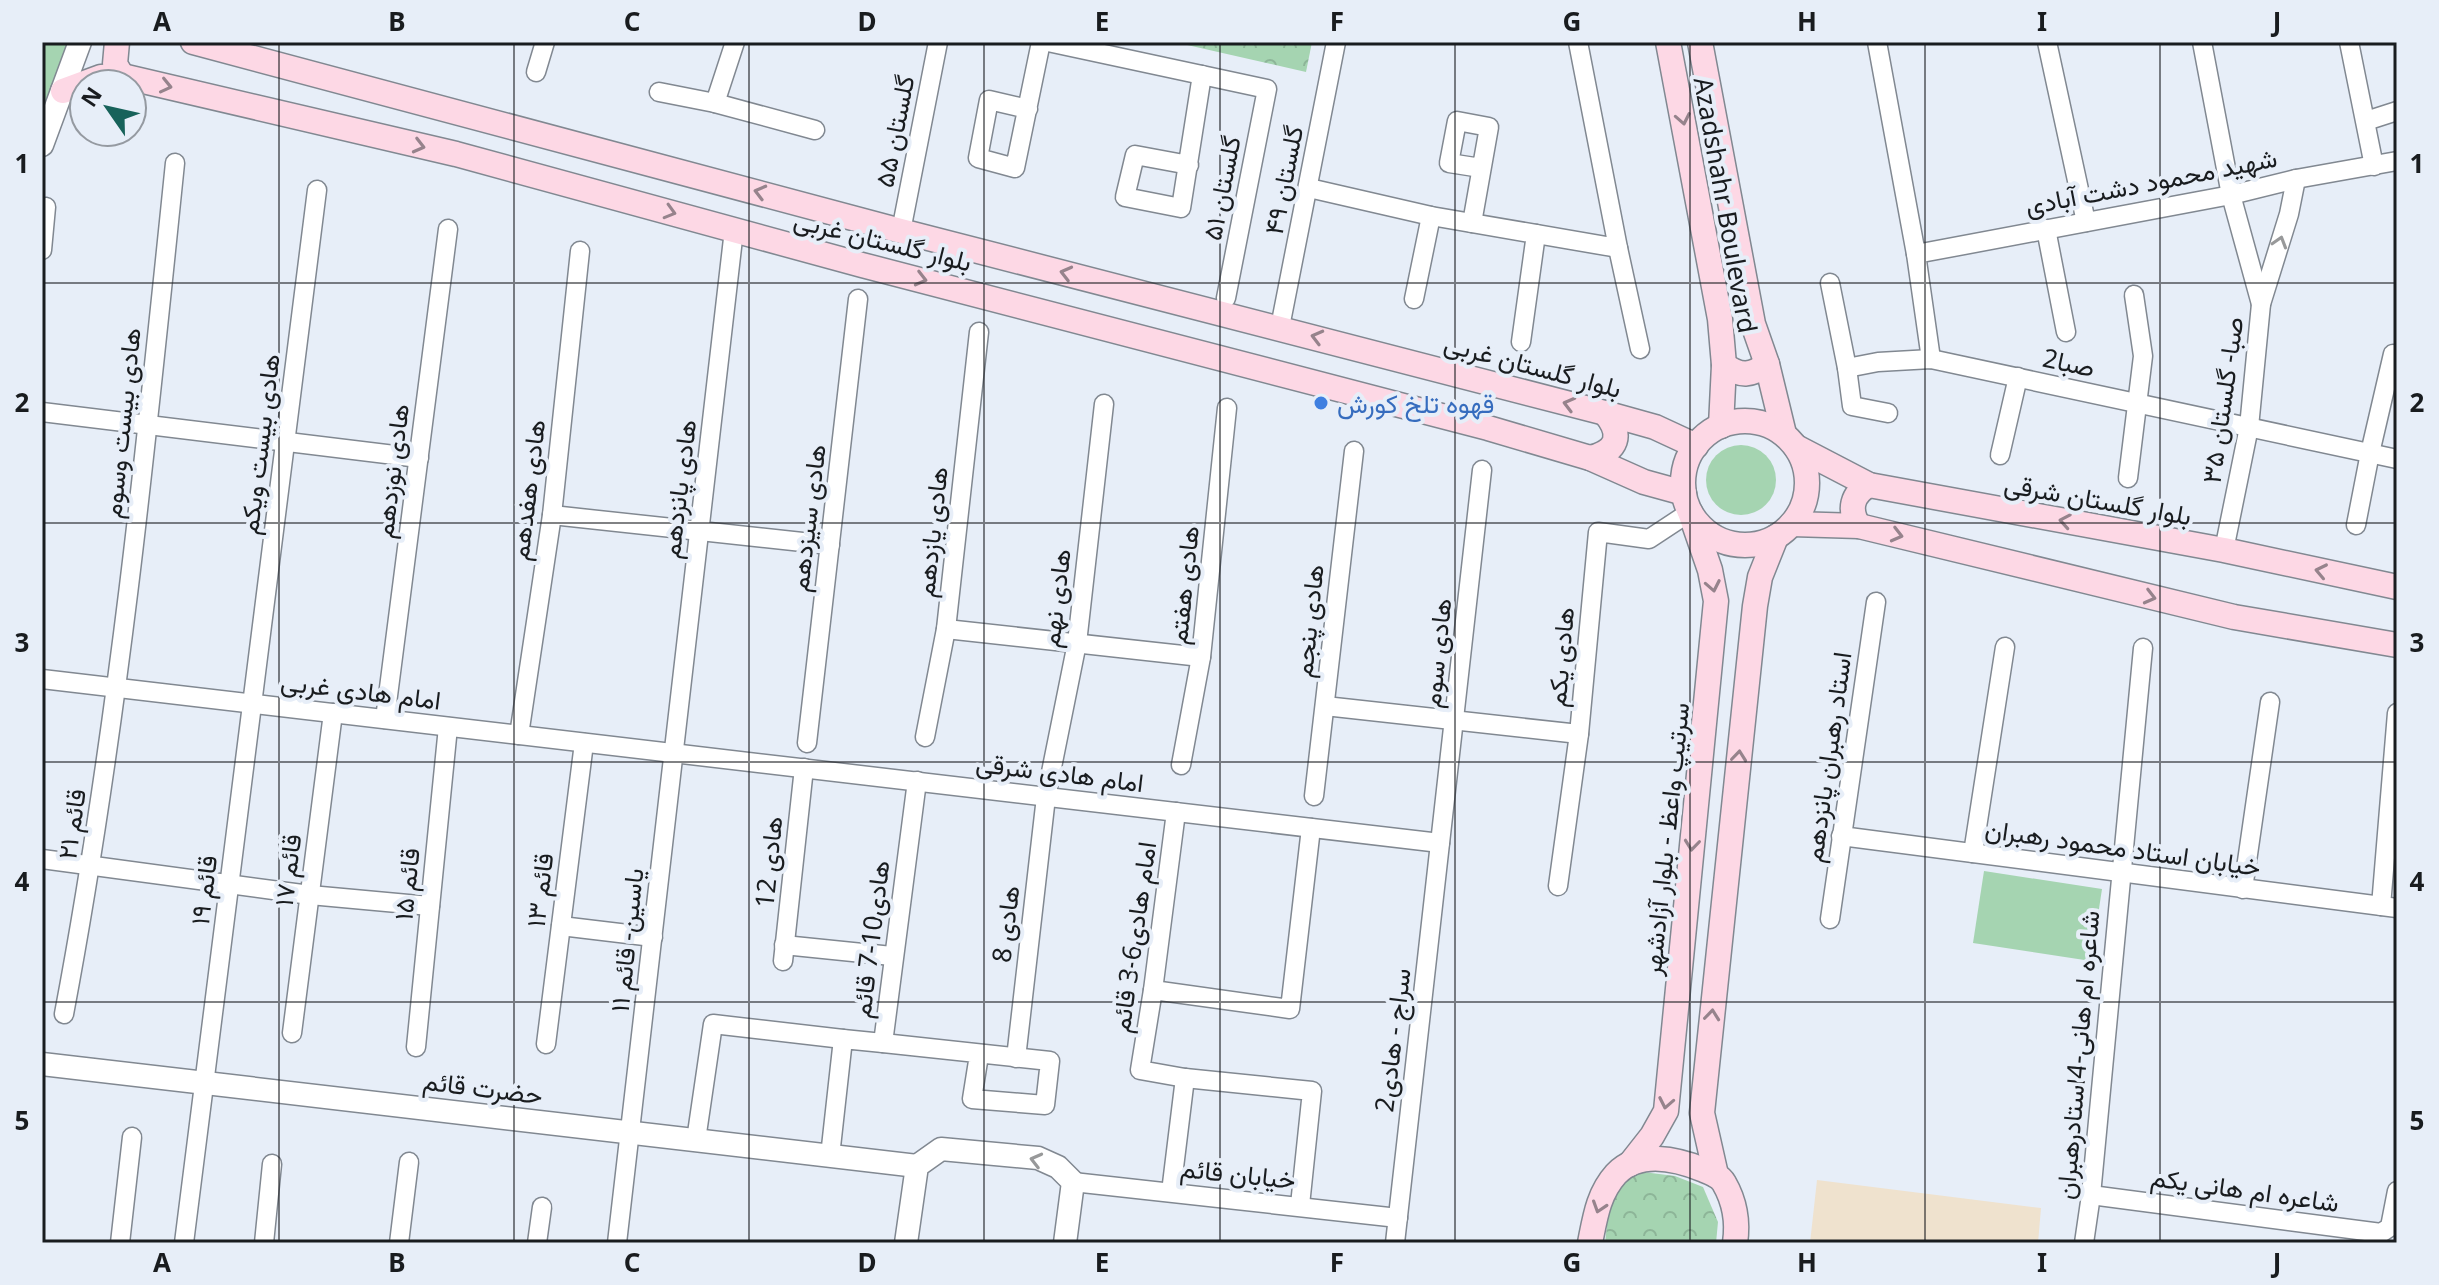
<svg xmlns="http://www.w3.org/2000/svg" width="2439" height="1285" viewBox="0 0 2439 1285" font-family="'Noto Sans',Vazirmatn,sans-serif">
<defs>
<pattern id="park-crowns" width="20" height="18" patternUnits="userSpaceOnUse" patternTransform="scale(2)"><rect width="20" height="18" fill="#a5d4b1"/><path d="M2 6a3 3 0 1 1 6 0M12 15a3 3 0 1 1 6 0" fill="none" stroke="#8db598"/></pattern>
</defs>
<rect width="100%" height="100%" fill="#e7eef8"/>
<path fill="#efe2ce" d="M1817,1180L2041,1208L2038,1243H1810Z"/>
<g fill="#a5d4b1">
<path d="M42,42H68V48L42,113Z"/>
<circle cx="1741" cy="480" r="35"/>
<path d="M1984,871L2102,889L2091,961L1973,943Z"/>
</g>
<g fill="url(#park-crowns)">
<path d="M1174,42H1312L1306,72Z"/>
<path d="M1635,1171L1675,1176L1703,1187L1718,1222L1716,1243H1605L1611,1189Z"/>
</g>
<g fill="none" stroke-linecap="round" stroke-linejoin="round">
<defs>
<g id="minor">
<path d="M1048,42L1267,89L1226,298"/>
<path d="M1877,42L1916,254L1931,359"/>
<path d="M2047,42L2086,222"/>
<path d="M2202,42L2231,195L2261,304"/>
<path d="M2349,42L2374,166"/>
<path d="M536,72L545,42"/>
<path d="M659,92L715,103L815,130"/>
<path d="M715,103L735,42"/>
<path d="M1028,109L989,100L978,158L1015,168L1041,42"/>
<path d="M2366,121L2397,111"/>
<path d="M1189,165L1135,155L1125,197L1181,208L1202,75"/>
<path d="M1309,188L1431,216L1618,248L1578,42"/>
<path d="M1472,223L1489,127L1457,121L1449,163L1481,168"/>
<path d="M2046,229L2066,332"/>
<path d="M901,231L938,42"/>
<path d="M1618,248L1640,349"/>
<path d="M42,250L46,207"/>
<path d="M1916,254L2231,195L2296,179L2397,161"/>
<path d="M1830,283L1847,368L1878,362L1931,359L2397,459"/>
<path d="M1414,299L1431,216"/>
<path d="M1280,327L1336,42"/>
<path d="M1521,342L1536,234"/>
<path d="M1847,368L1852,406L1888,413"/>
<path d="M42,412L419,458"/>
<path d="M2000,455L2018,377"/>
<path d="M2128,478L2143,356L2134,295"/>
<path d="M552,515L830,545"/>
<path d="M2356,525L2370,453L2393,354"/>
<path d="M2224,550L2249,427L2261,304L2289,214L2296,179"/>
<path d="M946,629L1201,657"/>
<path d="M42,679L1440,843"/>
<path d="M1325,706L1579,734"/>
<path d="M385,719L448,229"/>
<path d="M519,735L552,515L580,251"/>
<path d="M925,737L946,629L979,332"/>
<path d="M807,743L858,299"/>
<path d="M1181,765L1201,657L1227,408"/>
<path d="M1314,796L1354,451"/>
<path d="M1176,812L1153,990L1140,1070L1185,1078L1312,1091L1300,1205"/>
<path d="M1841,836L2397,908"/>
<path d="M1973,853L2005,647"/>
<path d="M42,859L310,895L430,906"/>
<path d="M1558,886L1579,734L1598,532L1649,539L1690,512"/>
<path d="M2243,889L2270,702"/>
<path d="M2381,906L2397,713"/>
<path d="M1830,919L1876,602"/>
<path d="M561,926L653,937"/>
<path d="M784,945L892,956"/>
<path d="M783,961L804,768"/>
<path d="M1153,990L1290,1009L1311,828"/>
<path d="M64,1014C117,733 146,448 175,163"/>
<path d="M292,1033L333,713"/>
<path d="M883,1043L1050,1061L1045,1105L972,1099L979,1055"/>
<path d="M546,1044L584,743"/>
<path d="M416,1047L448,727"/>
<path d="M1016,1058L1046,797L1077,643L1104,404"/>
<path d="M696,1140L713,1024L843,1039"/>
<path d="M830,1156L843,1039L883,1043L917,781"/>
<path d="M1073,1182L1398,1218"/>
<path d="M1171,1192L1185,1078"/>
<path d="M2091,1195L2381,1233L2390,1227L2397,1191"/>
<path d="M120,1243L132,1137"/>
<path d="M184,1243L317,190"/>
<path d="M264,1243L272,1164"/>
<path d="M399,1243L409,1162"/>
<path d="M537,1243L542,1207"/>
<path d="M617,1243L734,230"/>
<path d="M1395,1243L1482,470"/>
<path d="M2084,1243L2091,1195L2143,648"/>
</g>
<g id="tertiary">
<path d="M42,145L80,42"/>
<path d="M42,1064L917,1166"/>
<path d="M906,1243L917,1166L941,1149L1038,1158L1058,1167L1073,1182L1065,1243"/>
</g>
<g id="secondary">
<path d="M117,42L115,64L122,76"/>
<path d="M193,42L901,231L1605,413L1655,427L1696,446"/>
<path d="M1668,42L1720,319L1724,365L1721,426"/>
<path d="M1700,42L1753,324L1767,364L1784,434"/>
<path d="M63,91L101,77L122,76L456,154L862,265L1488,428L1590,458L1644,482L1684,493"/>
<path d="M1724,365C1741,377 1751,376 1767,364"/>
<circle cx="1745" cy="483" r="62"/>
<path d="M1796,447L1869,485L2224,550L2397,587"/>
<path d="M1590,458C1618,451 1623,435 1605,413"/>
<path d="M1792,524L1859,526L2234,617L2397,645"/>
<path d="M1859,526C1848,510 1852,494 1869,485"/>
<path d="M1630,1164L1652,1136L1666,1111L1716,601L1710,570L1690,512"/>
<path d="M1716,1175L1702,1113L1755,606L1760,577L1776,537"/>
<path d="M1590,1243C1595,1218 1598,1194 1616,1174C1639,1150 1677,1159 1704,1170C1712,1173 1720,1176 1724,1183C1735,1202 1738,1223 1735,1243"/>
</g>
</defs>
<use href="#minor" stroke="#818891" stroke-width="21"/>
<use href="#tertiary" stroke="#818891" stroke-width="25"/>
<use href="#secondary" stroke="#818891" stroke-width="27"/>
<use href="#minor" stroke="#fff" stroke-width="18"/>
<use href="#tertiary" stroke="#fff" stroke-width="22"/>
<use href="#secondary" stroke="#fdd8e5" stroke-width="24"/>
</g>
<defs><path id="oneway-chevron" d="M-2-3.5L2.5 0L-2 3.5" fill="none" stroke-width="1.6" stroke-linecap="round" stroke-linejoin="round" transform="scale(2)"/></defs>
<g stroke="#96838c">
<use href="#oneway-chevron" transform="translate(166 86) rotate(13)"/>
<use href="#oneway-chevron" transform="translate(1683 119) rotate(79)"/>
<use href="#oneway-chevron" transform="translate(419 146) rotate(14)"/>
<use href="#oneway-chevron" transform="translate(760 192) rotate(-165)"/>
<use href="#oneway-chevron" transform="translate(670 212) rotate(16)"/>
<use href="#oneway-chevron" transform="translate(1066 273) rotate(-166)"/>
<use href="#oneway-chevron" transform="translate(921 279) rotate(14)"/>
<use href="#oneway-chevron" transform="translate(1317 337) rotate(-165)"/>
<use href="#oneway-chevron" transform="translate(1569 404) rotate(-165)"/>
<use href="#oneway-chevron" transform="translate(2065 521) rotate(-170)"/>
<use href="#oneway-chevron" transform="translate(1897 535) rotate(14)"/>
<use href="#oneway-chevron" transform="translate(2321 571) rotate(-168)"/>
<use href="#oneway-chevron" transform="translate(1713 586) rotate(79)"/>
<use href="#oneway-chevron" transform="translate(2150 597) rotate(14)"/>
<use href="#oneway-chevron" transform="translate(1739 756) rotate(-84)"/>
<use href="#oneway-chevron" transform="translate(1692 845) rotate(96)"/>
<use href="#oneway-chevron" transform="translate(1712 1015) rotate(-84)"/>
<use href="#oneway-chevron" transform="translate(1666 1103) rotate(101)"/>
<use href="#oneway-chevron" transform="translate(1599 1207) rotate(108)"/>
</g>
<g stroke="#98999a">
<use href="#oneway-chevron" transform="translate(2280 242) rotate(-73)"/>
<use href="#oneway-chevron" transform="translate(1036 1160) rotate(-166)"/>
</g>
<path fill="none" stroke="#191c1f" stroke-width="2" stroke-opacity="0.55" d="M279,42V1243M514,42V1243M749,42V1243M984,42V1243M1220,42V1243M1455,42V1243M1690,42V1243M1925,42V1243M2160,42V1243M42,283H2397M42,523H2397M42,762H2397M42,1002H2397"/>
<circle fill="#3f7fe0" stroke="#e7eef8" stroke-width="3" cx="1321" cy="403" r="8"/>
<g text-anchor="middle" dominant-baseline="central" stroke-width="8" stroke-linejoin="round" paint-order="stroke">
<g font-size="26" fill="#191c1f" stroke="#e7eef8">
<text transform="translate(894 131) rotate(-79)">گلستان ۵۵</text>
<text transform="translate(1283 180) rotate(-79)">گلستان ۴۹</text>
<text transform="translate(2151 181) rotate(-11)">شهید محمود دشت آبادی</text>
<text transform="translate(1221 188) rotate(-79)">گلستان ۵۱</text>
<text transform="translate(1726 205) rotate(80)">Azadshahr Boulevard</text>
<text transform="translate(883 240) rotate(14)">بلوار گلستان غربی</text>
<text transform="translate(2069 362) rotate(12)">صبا2</text>
<text transform="translate(1533 365) rotate(15)">بلوار گلستان غربی</text>
<text transform="translate(2222 400) rotate(-82)">صبا- گلستان ۳۵</text>
<text transform="translate(121 423) rotate(-84)">هادی بیست وسوم</text>
<text transform="translate(259 444) rotate(-83)">هادی بیست ویکم</text>
<text transform="translate(391 471) rotate(-83)">هادی نوزدهم</text>
<text transform="translate(678 489) rotate(-83)">هادی پانزدهم</text>
<text transform="translate(527 490) rotate(-83)">هادی هفدهم</text>
<text transform="translate(2098 499) rotate(10)">بلوار گلستان شرقی</text>
<text transform="translate(807 518) rotate(-83)">هادی سیزدهم</text>
<text transform="translate(931 532) rotate(-84)">هادی یازدهم</text>
<text transform="translate(1183 585) rotate(-84)">هادی هفتم</text>
<text transform="translate(1055 598) rotate(-83)">هادی نهم</text>
<text transform="translate(1308 621) rotate(-84)">هادی پنجم</text>
<text transform="translate(1436 653) rotate(-84)">هادی سوم</text>
<text transform="translate(1560 657) rotate(-85)">هادی یکم</text>
<text transform="translate(361 690) rotate(7)">امام هادی غربی</text>
<text transform="translate(1827 757) rotate(-82)">استاد رهبران پانزدهم</text>
<text transform="translate(1060 772) rotate(7)">امام هادی شرقی</text>
<text transform="translate(71 824) rotate(-82)">قائم ۲۱</text>
<text transform="translate(1665 839) rotate(-84)">سرتیپ واعظ - بلوار آزادشهر</text>
<text transform="translate(2123 847) rotate(8)">خیابان استاد محمود رهبران</text>
<text transform="translate(768 862) rotate(-84)">12 هادی</text>
<text transform="translate(287 870) rotate(-83)">قائم ۱۷</text>
<text transform="translate(406 884) rotate(-84)">قائم ۱۵</text>
<text transform="translate(203 890) rotate(-83)">قائم ۱۹</text>
<text transform="translate(539 890) rotate(-83)">قائم ۱۳</text>
<text transform="translate(1005 924) rotate(-83)">هادی 8</text>
<text transform="translate(1133 937) rotate(-82)">امام هادی6-3 قائم</text>
<text transform="translate(870 939) rotate(-83)">هادی10-7 قائم</text>
<text transform="translate(626 940) rotate(-84)">یاسین- قائم ۱۱</text>
<text transform="translate(1392 1040) rotate(-83)">سراج - هادی2</text>
<text transform="translate(2077 1055) rotate(-85)">شاعره ام هانی-4استادرهبران</text>
<text transform="translate(483 1087) rotate(7)">حضرت قائم</text>
<text transform="translate(1238 1173) rotate(6)">خیابان قائم</text>
<text transform="translate(2245 1189) rotate(8)">شاعره ام هانی یکم</text>
</g>
<g font-size="26" fill="#366cbe" stroke="#e7eef8" text-anchor="start">
<text x="1337" y="403">قهوه تلخ کورش</text>
</g>
</g>
<rect width="2439" height="1285" fill="none" stroke="#e7eef8" stroke-width="88"/>
<g transform="translate(108 108) rotate(304)"><circle r="38" fill="#e7eef8" stroke="#959aa1" stroke-width="2"/>
<path d="M0-6L14 30L0 20L-14 30Z" fill="#17625a"/>
<text y="-12" font-size="22" font-weight="bold" text-anchor="middle" fill="#191c1f">N</text>
</g>
<rect x="44" y="44" width="2351" height="1197" fill="none" stroke="#191c1f" stroke-width="3"/>
<g font-size="26" text-anchor="middle" font-weight="bold" fill="#191c1f">
<text x="162" y="31">A</text>
<text x="397" y="31">B</text>
<text x="632" y="31">C</text>
<text x="867" y="31">D</text>
<text x="1102" y="31">E</text>
<text x="1337" y="31">F</text>
<text x="1572" y="31">G</text>
<text x="1807" y="31">H</text>
<text x="2042" y="31">I</text>
<text x="2277" y="31">J</text>
<text x="22" y="173">1</text>
<text x="2417" y="173">1</text>
<text x="22" y="412">2</text>
<text x="2417" y="412">2</text>
<text x="22" y="652">3</text>
<text x="2417" y="652">3</text>
<text x="22" y="891">4</text>
<text x="2417" y="891">4</text>
<text x="22" y="1130">5</text>
<text x="2417" y="1130">5</text>
<text x="162" y="1272">A</text>
<text x="397" y="1272">B</text>
<text x="632" y="1272">C</text>
<text x="867" y="1272">D</text>
<text x="1102" y="1272">E</text>
<text x="1337" y="1272">F</text>
<text x="1572" y="1272">G</text>
<text x="1807" y="1272">H</text>
<text x="2042" y="1272">I</text>
<text x="2277" y="1272">J</text>
</g>
</svg>
